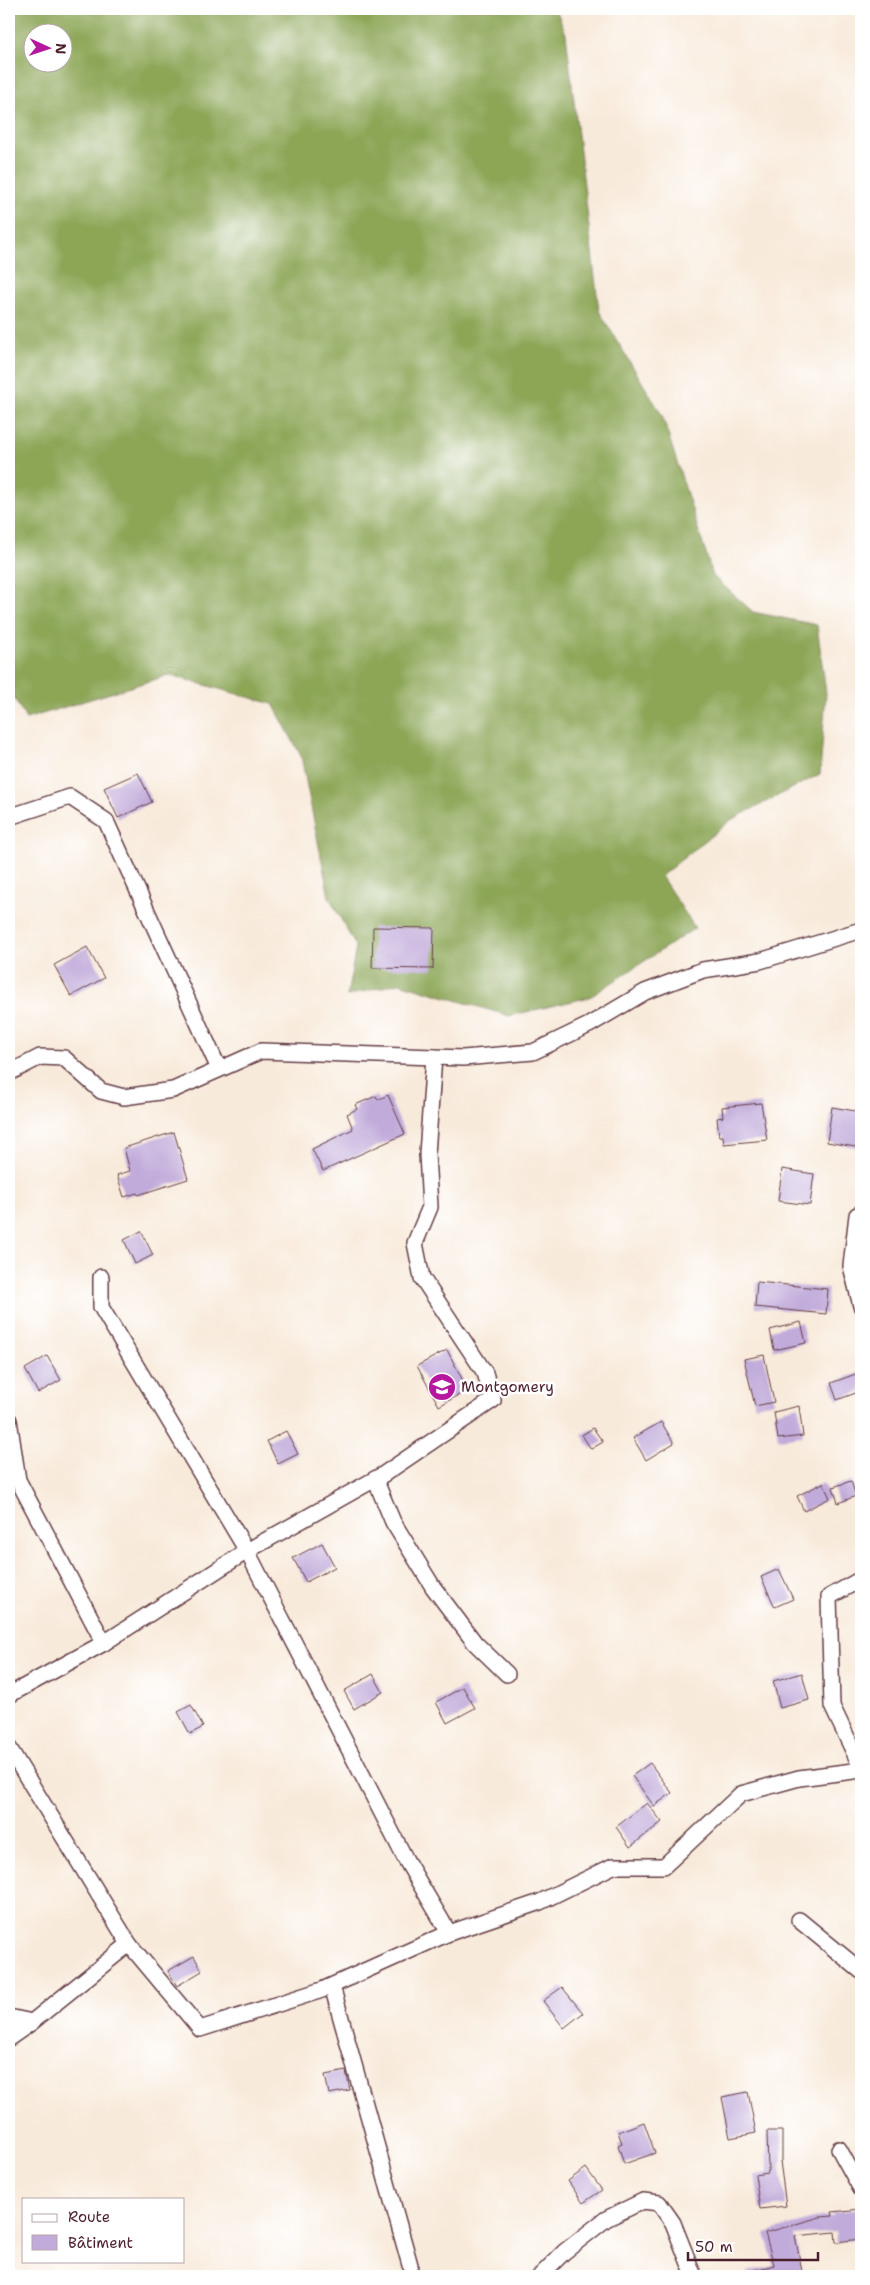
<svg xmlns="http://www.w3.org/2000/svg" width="870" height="2285" viewBox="0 0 870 2285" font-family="'Shantell Sans',sans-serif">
<rect width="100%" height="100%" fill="#fff"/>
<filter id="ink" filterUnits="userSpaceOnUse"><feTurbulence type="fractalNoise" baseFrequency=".02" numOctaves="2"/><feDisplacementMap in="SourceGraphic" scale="10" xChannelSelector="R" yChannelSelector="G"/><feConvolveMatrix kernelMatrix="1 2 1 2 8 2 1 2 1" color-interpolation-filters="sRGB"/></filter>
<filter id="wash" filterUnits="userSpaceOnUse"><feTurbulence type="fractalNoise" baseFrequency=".0096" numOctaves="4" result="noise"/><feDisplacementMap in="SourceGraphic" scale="20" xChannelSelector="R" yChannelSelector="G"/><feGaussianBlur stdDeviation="1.12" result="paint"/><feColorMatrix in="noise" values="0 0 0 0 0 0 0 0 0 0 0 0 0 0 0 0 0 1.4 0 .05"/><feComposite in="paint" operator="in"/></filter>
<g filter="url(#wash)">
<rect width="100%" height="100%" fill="#f8eada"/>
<path fill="#8ca657" stroke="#6b6241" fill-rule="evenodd" d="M9,9H556L566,34L599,311L662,415L713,576L753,612L817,625L826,693L820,774L731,820L661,876L695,928L590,997L509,1016L399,983L347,996L356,947L329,897L301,756L273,704L169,675L26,719L9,689ZM32,32H62V62H32Z"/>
<g id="blocks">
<g fill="#c1abda">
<path d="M138,773L152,802L118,818L104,788Z"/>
<path d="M373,927L434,928L433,969L372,968Z"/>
<path d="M87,947L104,978L71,996L54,965Z"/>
<path d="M388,1095L405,1134L323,1171L312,1149L353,1129L347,1114L357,1109L355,1105L376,1096L378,1100Z"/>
<path d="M761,1103L767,1140L724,1144L723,1136H719L717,1118L723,1117L722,1107Z"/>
<path d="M832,1107L861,1112V1148L827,1142Z"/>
<path d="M174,1132L188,1179L138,1195L137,1193L124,1197L117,1175L130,1171L124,1148Z"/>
<path d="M782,1169L814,1174L810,1205L778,1201Z"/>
<path d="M141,1231L153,1255L135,1264L124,1240Z"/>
<path d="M757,1282L828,1289L826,1314L755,1307Z"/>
<path d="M801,1322L806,1343L774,1350L770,1330Z"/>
<path d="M447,1350L468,1390L439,1406L417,1366Z"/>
<path d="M764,1355L774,1402L755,1406L744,1359Z"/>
<path d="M47,1356L61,1380L38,1393L25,1369Z"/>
<path d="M861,1372V1391L837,1400L831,1383Z"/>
<path d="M799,1406L803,1436L778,1439L774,1412Z"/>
<path d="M661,1422L674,1443L646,1460L633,1438Z"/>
<path d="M593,1428L603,1442L591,1449L582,1435Z"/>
<path d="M286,1431L298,1454L278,1464L267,1441Z"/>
<path d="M851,1481L856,1496L838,1503L833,1487Z"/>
<path d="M823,1483L830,1498L804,1511L797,1496Z"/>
<path d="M322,1543L335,1567L306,1582L293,1558Z"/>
<path d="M779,1569L793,1599L775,1607L761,1577Z"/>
<path d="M802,1673L809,1700L780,1708L773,1681Z"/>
<path d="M373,1674L383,1692L354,1709L344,1691Z"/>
<path d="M463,1687L475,1708L447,1723L436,1702Z"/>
<path d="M191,1705L203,1727L190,1734L178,1712Z"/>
<path d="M650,1763L672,1793L654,1806L632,1776Z"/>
<path d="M647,1803L662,1822L630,1847L616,1827Z"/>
<path d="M194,1956L202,1971L177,1986L168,1971Z"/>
<path d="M562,1987L583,2013L564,2028L543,2001Z"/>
<path d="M346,2071L350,2090L329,2094L325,2075Z"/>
<path d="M748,2092L756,2133L730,2138L722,2097Z"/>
<path d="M644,2122L655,2153L624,2164L618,2145L622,2143L618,2132Z"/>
<path d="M767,2131H782V2161H780L786,2206L760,2209L755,2175L768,2173Z"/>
<path d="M586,2168L602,2190L583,2203L568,2181Z"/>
<path d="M861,2209V2239L836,2242L835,2232L795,2236L803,2276H748L747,2272L774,2265L765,2233L820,2217L833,2216L832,2212Z"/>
</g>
</g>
</g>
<g filter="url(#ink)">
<use href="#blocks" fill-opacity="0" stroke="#643d45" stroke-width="1"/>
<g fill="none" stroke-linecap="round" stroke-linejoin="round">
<defs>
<g id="street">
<path d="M9,817L70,797L106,821L219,1069"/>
<path d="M9,1073L40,1057L64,1058L101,1091L124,1097L173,1090L261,1051L463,1058L533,1052L589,1025L645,992L703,970L760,961L861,930"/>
<path d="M861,1215H857L851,1266L861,1306"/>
<path d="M101,1277V1307L247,1551L406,1860L449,1933"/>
<path d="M9,1420L18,1480L104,1643"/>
<path d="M375,1479L393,1522L433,1587L475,1643L507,1674"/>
<path d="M861,1579L829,1597L832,1706L861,1767"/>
<path d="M9,1695L104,1643L247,1551L384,1474L493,1400L485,1373L422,1278L415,1243L430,1207L427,1154L434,1057"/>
<path d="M9,1748L129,1944L32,2022L9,2017"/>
<path d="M799,1920L861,1971"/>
<path d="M129,1944L200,2029L322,1990L449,1933L540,1902L613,1866H664L741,1794L799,1778L861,1770"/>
<path d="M332,1986L410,2265"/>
<path d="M9,2038L32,2022"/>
<path d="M839,2149L861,2189"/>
<path d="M540,2276L564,2252L606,2219L643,2201L659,2203L673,2223L694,2276"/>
</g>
</defs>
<use href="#street" stroke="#643d45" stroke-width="18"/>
<use href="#street" stroke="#fff" stroke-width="15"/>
</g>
</g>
<defs>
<symbol id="school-disc" viewBox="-11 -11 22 22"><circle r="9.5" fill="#b5179e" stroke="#fff"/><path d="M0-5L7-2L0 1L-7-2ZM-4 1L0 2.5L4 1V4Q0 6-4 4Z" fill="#fff"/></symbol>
</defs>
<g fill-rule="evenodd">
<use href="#school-disc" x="426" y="1371" width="32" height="32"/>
</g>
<g text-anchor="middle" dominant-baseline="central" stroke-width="5" stroke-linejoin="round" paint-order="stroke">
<g font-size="15" fill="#4a1f2b" stroke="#fff" text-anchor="start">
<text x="461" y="1387">Montgomery</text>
</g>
</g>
<rect width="870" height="2285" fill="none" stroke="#fff" stroke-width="30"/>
<rect x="22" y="2198" width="162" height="65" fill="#ffffff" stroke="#b7a5aa"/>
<rect x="32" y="2214" width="25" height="8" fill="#ffffff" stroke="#b7a5aa"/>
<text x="68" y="2222" font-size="15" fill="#4a1f2b">Route</text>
<rect x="32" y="2235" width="25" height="15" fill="#c1abda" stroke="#b7a5aa"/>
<text x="68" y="2248" font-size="15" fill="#4a1f2b">Bâtiment</text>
<g transform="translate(48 48) rotate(93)"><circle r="24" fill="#ffffff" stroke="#b7a5aa"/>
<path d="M0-4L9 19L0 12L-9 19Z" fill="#b5179e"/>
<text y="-8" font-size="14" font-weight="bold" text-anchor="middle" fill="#4a1f2b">N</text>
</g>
<path d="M688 2252v8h130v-8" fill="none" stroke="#4a1f2b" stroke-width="2.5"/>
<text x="695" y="2252" font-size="15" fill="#4a1f2b" stroke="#ffffff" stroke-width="4" paint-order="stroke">50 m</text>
</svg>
